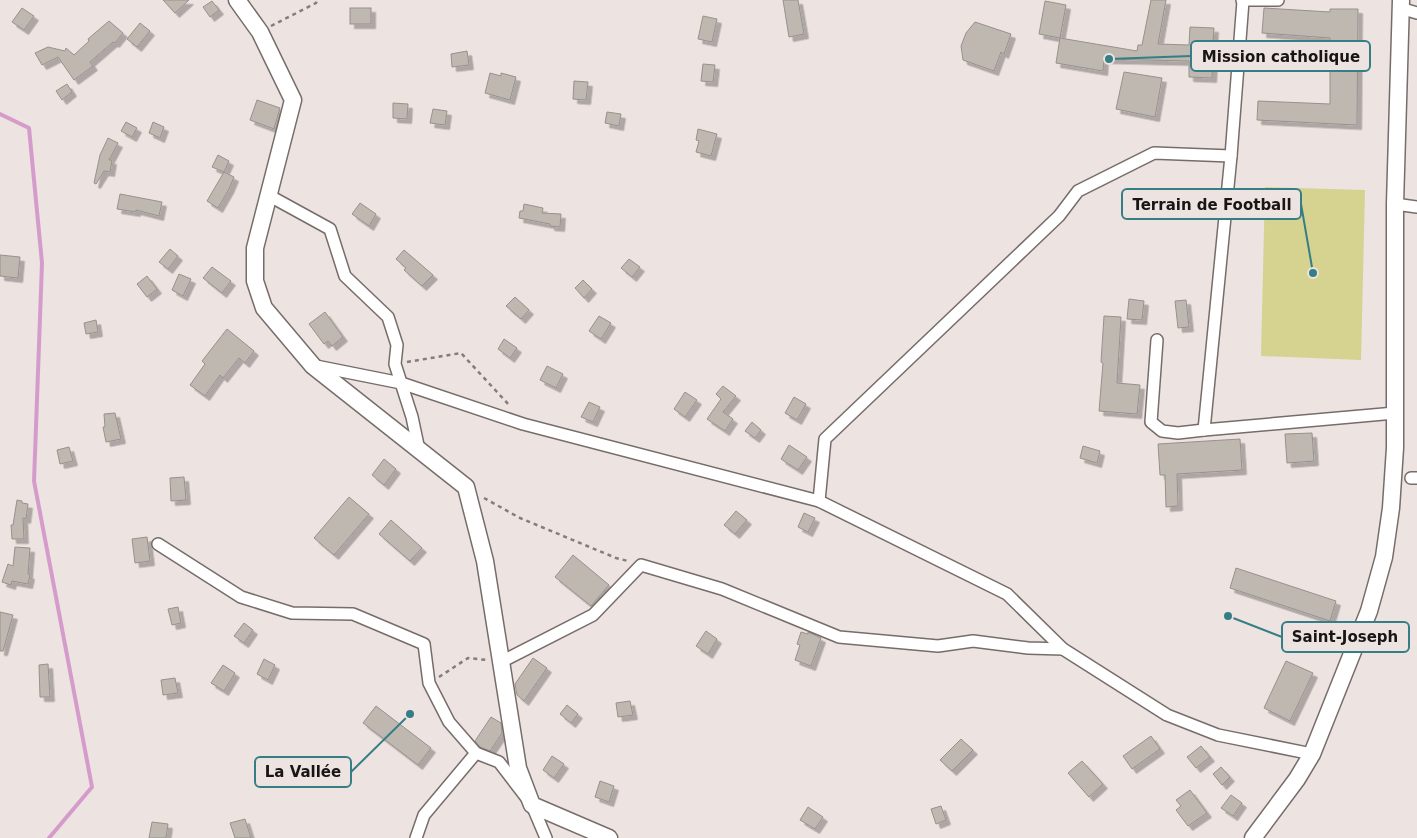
<svg xmlns="http://www.w3.org/2000/svg" width="1417" height="838" viewBox="0 0 1417 838" font-family="'DejaVu Sans',sans-serif">
<defs>
<filter id="shadow"><feDropShadow dx="4.5" dy="4.5" stdDeviation="0" flood-color="#0004"/></filter>
</defs>
<rect width="100%" height="100%" fill="#ede3e0"/>
<path fill="#d6d290" d="M1265,187L1365,190L1361,360L1261,356Z"/>
<g fill="none" stroke-linecap="round" stroke-linejoin="round">
<path stroke="#d59ccb" stroke-width="4" d="M0,114L29,128L42,263L34,481L92,787L49,838"/>
</g>
<g fill="#beb8b1" stroke="#97918b" filter="url(#shadow)">
<path d="M163,0H189L175,13Z"/>
<path d="M783,0H798L804,34L789,37Z"/>
<path d="M1151,0H1166L1158,44L1189,45L1190,27L1214,28L1213,43H1219V60H1213L1212,78L1189,77V61L1104,59L1103,71L1056,63L1060,38L1137,51L1138,45H1142Z"/>
<path d="M212,1L219,10L210,17L203,7Z"/>
<path d="M1045,1L1066,5L1060,38L1039,34Z"/>
<path d="M22,8L34,16L24,30L12,22Z"/>
<rect x="350" y="8" width="21" height="16"/>
<path d="M1264,8L1330,12V9H1358L1357,125L1257,120L1258,101L1330,104V38L1262,33Z"/>
<path d="M703,16L717,19L712,42L698,39Z"/>
<path d="M109,21L123,33L115,43L113,42L90,62L93,66L74,80L58,57L42,65L35,53L48,47L65,51L66,48L74,55L89,41L88,39Z"/>
<path d="M975,22L1011,34L1004,54L1001,52L994,71L963,60L961,46L966,33Z"/>
<path d="M140,23L150,31L137,47L127,39Z"/>
<path d="M467,51L469,65L452,67L451,54Z"/>
<path d="M703,64L715,65L713,82L701,81Z"/>
<path d="M1124,72L1162,78L1155,117L1116,109Z"/>
<path d="M490,73L501,76V73L516,77L510,100L485,93Z"/>
<path d="M574,81L588,82L586,100L573,99Z"/>
<path d="M67,84L72,92L62,100L56,91Z"/>
<path d="M257,100L280,108L274,129L250,120Z"/>
<path d="M393,103L408,104L407,119L393,118Z"/>
<path d="M433,109L447,111L445,125L430,123Z"/>
<path d="M607,112L621,114L619,126L605,123Z"/>
<path d="M126,122L137,128L132,137L121,131Z"/>
<path d="M153,122L164,127L160,138L149,133Z"/>
<path d="M698,129L717,134L711,156L696,152L699,141L696,140Z"/>
<path d="M108,138L118,143L109,160H112L110,172L104,171L96,184L94,183L100,155Z"/>
<path d="M218,155L229,161L224,172L212,167Z"/>
<path d="M224,172L234,177L229,189L218,208L207,201Z"/>
<path d="M120,194L162,202L159,216L136,210V212L117,209Z"/>
<path d="M360,203L376,214L369,226L352,214Z"/>
<path d="M524,204L543,208L542,213L561,214L560,227L550,226V224L519,218L520,211H523Z"/>
<path d="M170,249L178,256L168,269L159,262Z"/>
<path d="M404,250L433,275L422,286L404,270L406,268L396,259Z"/>
<path d="M0,255L20,257L18,278L0,276Z"/>
<path d="M629,259L640,267L632,277L621,268Z"/>
<path d="M212,267L231,281L222,293L203,278Z"/>
<path d="M179,274L191,279L183,296L172,290Z"/>
<path d="M147,276L157,289L147,297L137,284Z"/>
<path d="M583,280L592,289L584,298L575,288Z"/>
<path d="M515,297L529,310L521,319L506,306Z"/>
<path d="M1129,299L1144,301L1142,320L1127,319Z"/>
<path d="M1186,300L1189,327L1178,328L1175,301Z"/>
<path d="M325,312L343,337L332,346L328,341L324,344L309,324Z"/>
<path d="M599,316L611,323L601,339L589,331Z"/>
<path d="M1104,316L1121,317L1117,383L1140,385L1137,414L1099,411L1103,363L1101,362Z"/>
<path d="M96,320L98,332L86,334L84,323Z"/>
<path d="M227,329L254,351L245,363L239,358L223,378L220,375L205,396L190,385L205,364L202,361Z"/>
<path d="M504,339L517,348L510,358L498,349Z"/>
<path d="M547,366L563,374L556,388L540,380Z"/>
<path d="M723,386L736,396L723,412L733,419L725,431L707,419L721,399L716,394Z"/>
<path d="M685,392L697,400L685,417L674,409Z"/>
<path d="M794,397L806,404L797,420L785,413Z"/>
<path d="M589,402L600,407L593,422L581,417Z"/>
<path d="M115,413L121,439L106,442L103,427H105L104,414Z"/>
<path d="M752,422L761,430L755,438L745,431Z"/>
<path d="M1312,433L1314,461L1287,463L1285,434Z"/>
<path d="M1240,439L1242,470L1177,474L1178,506L1166,507L1165,475H1160L1158,444Z"/>
<path d="M789,445L807,457L798,470L781,459Z"/>
<path d="M1083,446L1100,451L1097,463L1080,458Z"/>
<path d="M69,447L73,461L60,464L57,450Z"/>
<path d="M384,459L396,469L384,485L372,475Z"/>
<path d="M184,477L186,500L171,501L170,478Z"/>
<path d="M349,497L369,514L334,555L314,538Z"/>
<path d="M17,500L22,501V503L28,504L26,519L23,518L24,539H12L11,525H13Z"/>
<path d="M736,511L747,520L735,534L724,525Z"/>
<path d="M804,513L815,518L808,532L798,527Z"/>
<path d="M391,520L422,548L410,561L379,534Z"/>
<path d="M147,537L150,561L135,563L132,539Z"/>
<path d="M15,547L30,548L28,574L30,575L28,584L12,581L11,585L2,582L8,564L13,566Z"/>
<path d="M573,555L609,585L591,606L555,577Z"/>
<path d="M1236,568L1336,601L1330,621L1230,588Z"/>
<path d="M178,607L181,623L172,625L168,609Z"/>
<path d="M0,612L13,615L3,651H0Z"/>
<path d="M244,623L253,630L244,643L234,636Z"/>
<path d="M706,631L717,639L708,654L696,646Z"/>
<path d="M801,632L808,634V632L821,638L811,666L795,660L800,645L797,644Z"/>
<path d="M533,658L547,668L524,701L517,695L515,684Z"/>
<path d="M264,659L275,665L268,680L257,674Z"/>
<path d="M1286,661L1313,673L1290,721L1264,708Z"/>
<path d="M48,664L50,697H40L39,665Z"/>
<path d="M223,665L235,673L224,691L211,683Z"/>
<path d="M175,678L178,693L163,695L161,680Z"/>
<path d="M630,701L633,715L618,717L616,703Z"/>
<path d="M567,705L578,714L571,723L560,714Z"/>
<path d="M376,706L431,748L418,765L363,723Z"/>
<path d="M491,717L501,723L502,733L490,751L480,747L475,741Z"/>
<path d="M1151,736L1160,749L1132,769L1123,756Z"/>
<path d="M961,739L973,750L952,771L940,760Z"/>
<path d="M1201,746L1210,757L1196,768L1187,757Z"/>
<path d="M552,756L564,764L554,778L543,770Z"/>
<path d="M1082,761L1103,784L1089,797L1068,773Z"/>
<path d="M1221,767L1230,777L1222,785L1213,774Z"/>
<path d="M600,781L614,786L609,802L595,797Z"/>
<path d="M1190,790L1207,813L1188,826L1176,810L1181,806L1176,800Z"/>
<path d="M1231,795L1242,803L1233,816L1221,808Z"/>
<path d="M941,806L946,820L936,824L931,809Z"/>
<path d="M808,807L823,817L815,829L800,820Z"/>
<path d="M245,819L251,838H235L230,823Z"/>
<path d="M152,822L168,824L166,838H149Z"/>
</g>
<g fill="none" stroke-linecap="round" stroke-linejoin="round">
<defs>
<g id="street">
<path d="M1242,0H1278"/>
<path d="M1243,1L1231,156L1204,430L1395,413"/>
<path d="M1400,8L1417,13"/>
<path d="M268,195L330,229L345,276L388,317L397,345L395,364L412,417L419,450"/>
<path d="M1395,204L1417,207"/>
<path d="M1157,340L1151,422L1162,431L1178,433L1204,430"/>
<path d="M316,366L401,383L523,424L819,501L1007,594L1063,649L1167,715L1218,735L1312,754"/>
<path d="M1411,478H1417"/>
<path d="M819,501L825,439L1059,216L1078,191L1154,153L1231,156"/>
<path d="M158,544L241,597L292,613L353,614L424,644L429,683L449,722L476,753"/>
<path d="M501,662L593,615L641,565L722,589L839,637L938,646L973,641L1028,648L1063,649"/>
<path d="M416,838L424,815L476,753L499,762L532,805L546,838"/>
</g>
<g id="secondary">
<path d="M237,0L260,32L293,100L255,248V281L264,308L313,366L466,487L485,561L518,768L532,805L609,838"/>
<path d="M1253,838L1297,779L1312,754L1369,611L1384,557L1391,508L1395,448V204L1401,0"/>
</g>
</defs>
<use href="#street" stroke="#766d6a" stroke-width="14"/>
<use href="#secondary" stroke="#766d6a" stroke-width="19"/>
<g stroke="#847d7b" stroke-width="2.5" stroke-dasharray="4 4" stroke-linecap="butt">
<path d="M271,26L316,3L317,0"/>
<path d="M407,362L461,353L510,406"/>
<path d="M484,498L520,518L616,558L628,561"/>
<path d="M439,677L468,658L487,660"/>
</g>
<use href="#street" stroke="#fff" stroke-width="11"/>
<use href="#secondary" stroke="#fff" stroke-width="16"/>
</g>
<path fill="none" stroke="#367e85" stroke-width="2" d="M1109 59L1191 56M1313 273L1301 204M1228 616L1282 637M410 714L351 772"/>
<g fill="#367e85" stroke="#ede3e0" stroke-width="2">
<circle cx="1109" cy="59" r="5"/>
<circle cx="1313" cy="273" r="5"/>
<circle cx="1228" cy="616" r="5"/>
<circle cx="410" cy="714" r="5"/>
</g>
<g fill="#ede3e0" stroke="#367e85" stroke-width="2">
<rect x="1191" y="41" width="179" height="30" rx="5"/>
<rect x="1122" y="189" width="179" height="30" rx="5"/>
<rect x="1282" y="622" width="127" height="30" rx="5"/>
<rect x="255" y="757" width="96" height="30" rx="5"/>
</g>
<g font-size="15" text-anchor="middle" font-weight="bold" fill="#181514">
<text x="1281" y="62">Mission catholique</text>
<text x="1212" y="210">Terrain de Football</text>
<text x="1345" y="642">Saint-Joseph</text>
<text x="303" y="777">La Vallée</text>
</g>
</svg>
